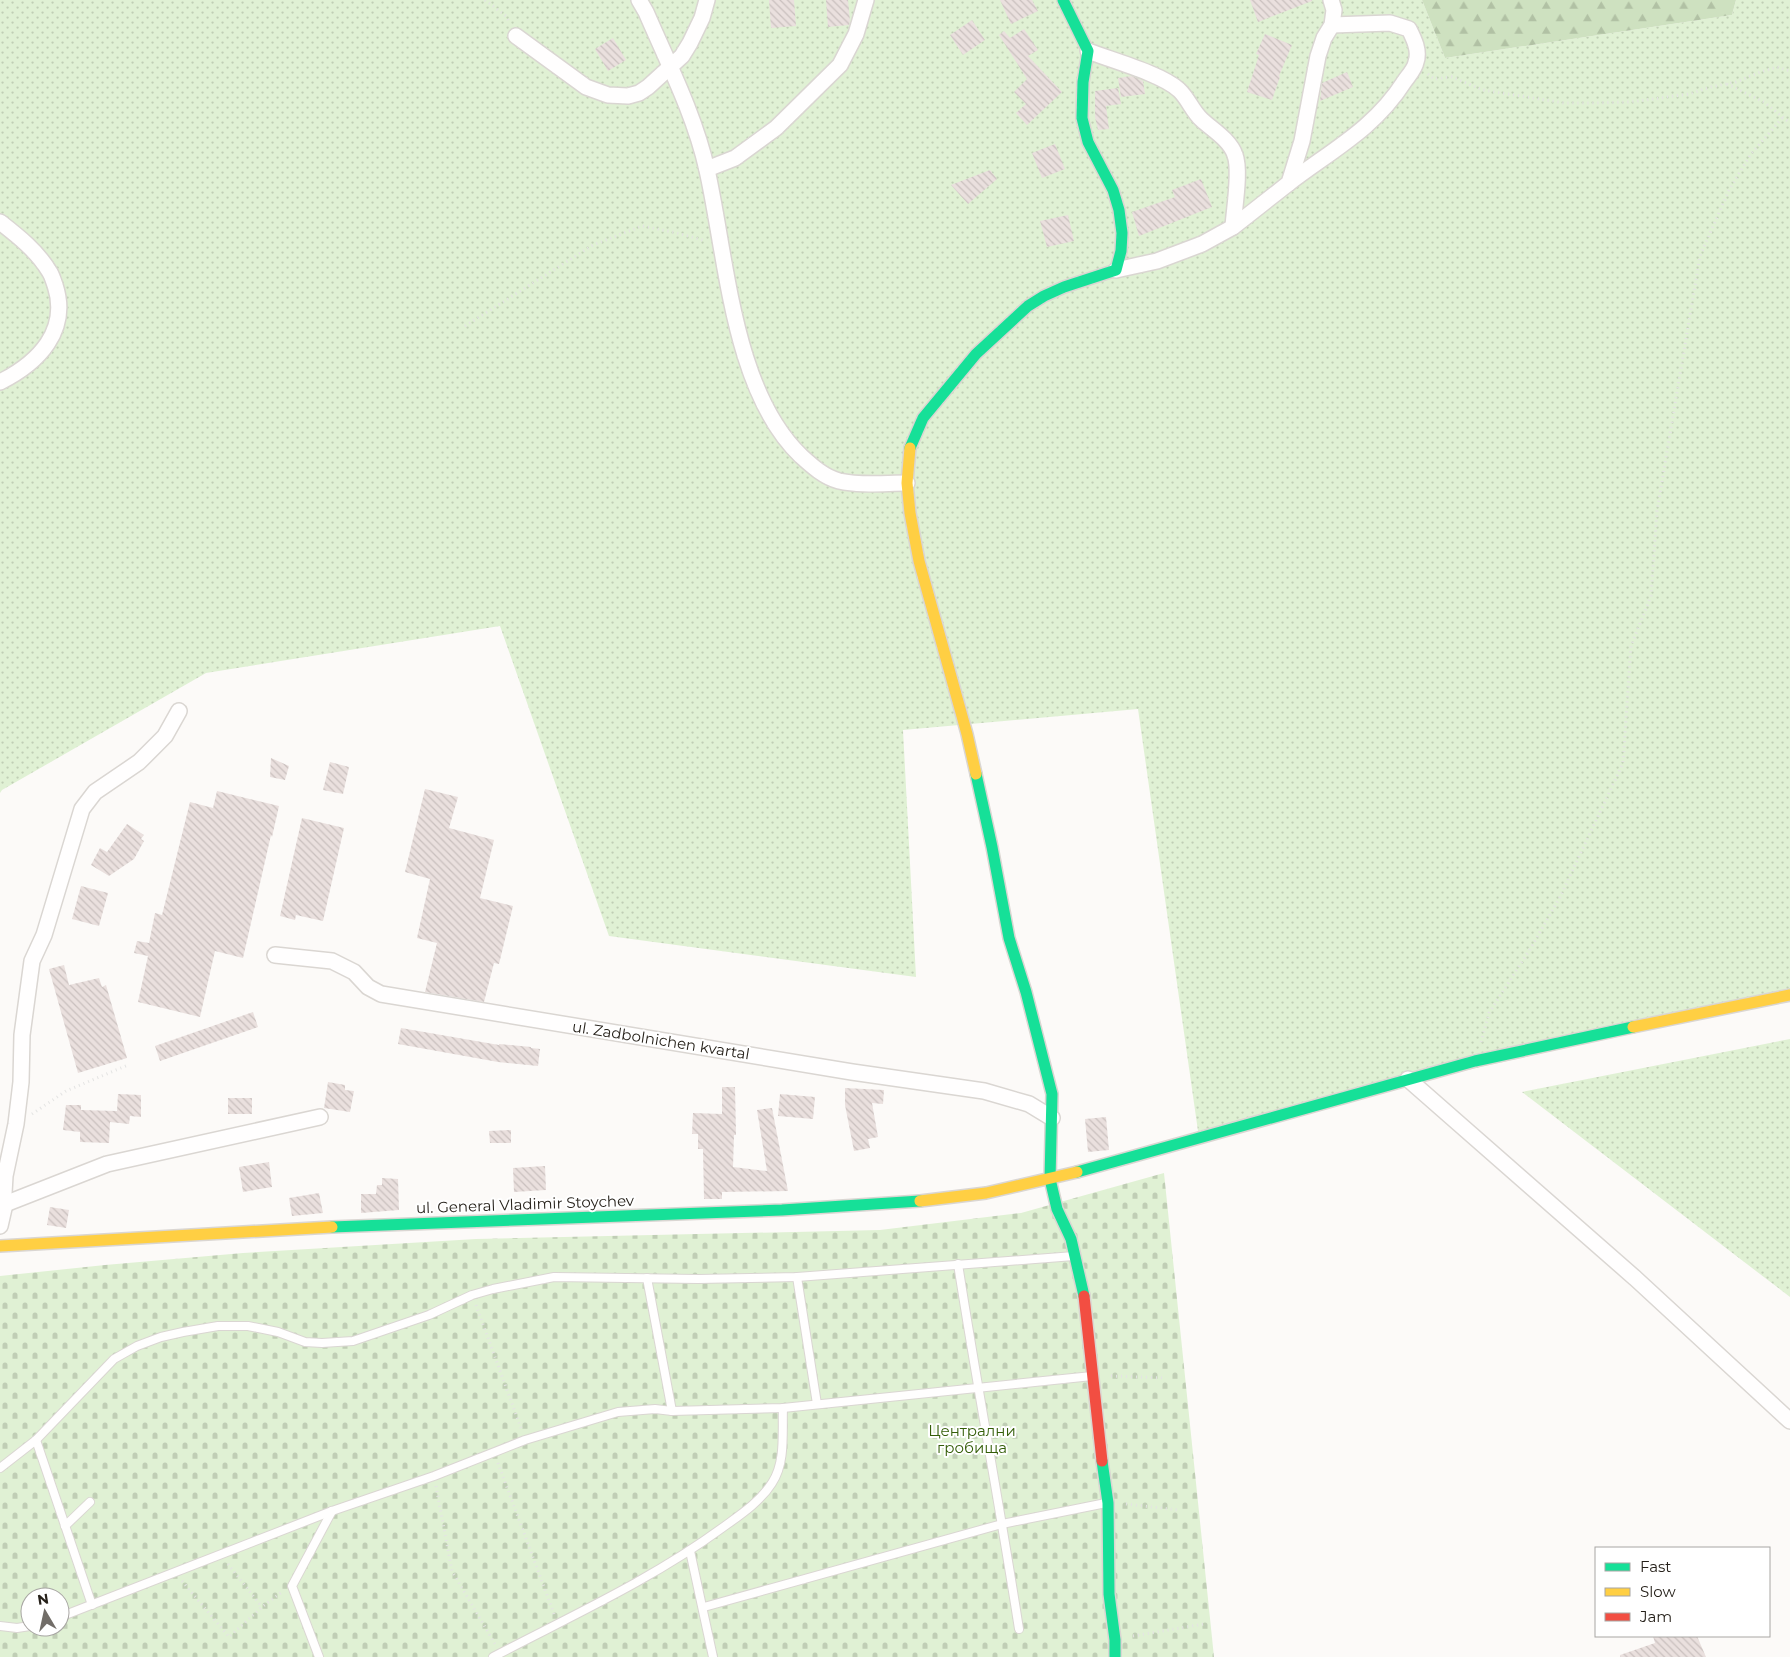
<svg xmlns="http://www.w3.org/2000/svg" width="1790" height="1657" viewBox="0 0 1790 1657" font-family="Montserrat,sans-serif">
<defs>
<pattern id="grass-dots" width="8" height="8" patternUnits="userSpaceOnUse" patternTransform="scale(1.25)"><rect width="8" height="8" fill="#e0f1d4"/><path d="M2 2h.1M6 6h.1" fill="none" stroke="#c0ceb5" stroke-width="1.8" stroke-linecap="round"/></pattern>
<pattern id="forest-firs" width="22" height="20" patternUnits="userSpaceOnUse" patternTransform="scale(1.25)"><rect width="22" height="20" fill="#cee1c0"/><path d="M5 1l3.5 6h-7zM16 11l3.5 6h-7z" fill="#b1c1a4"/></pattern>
<pattern id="cemetery-stones" width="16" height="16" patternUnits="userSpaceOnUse" patternTransform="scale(1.25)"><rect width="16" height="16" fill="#e0f1d4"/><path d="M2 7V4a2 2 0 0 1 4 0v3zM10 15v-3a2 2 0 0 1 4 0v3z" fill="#c0ceb5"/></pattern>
<pattern id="building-back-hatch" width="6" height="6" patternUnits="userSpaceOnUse" patternTransform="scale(1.25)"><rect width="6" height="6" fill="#eae0de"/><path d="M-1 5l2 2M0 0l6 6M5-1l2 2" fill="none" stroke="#c9c0be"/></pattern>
</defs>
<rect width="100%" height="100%" fill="#fcfaf8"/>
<g fill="url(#grass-dots)">
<path d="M0,0H1422L1445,58L1732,15L1736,0H1790V997L1198,1131L1138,709L903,730L916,977L609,936L500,626L206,673L2,790L0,793Z"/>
<path d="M1790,1039V1297L1522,1092Z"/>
</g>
<path fill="url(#forest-firs)" d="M1422,0H1736L1732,15L1445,58Z"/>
<path fill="url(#cemetery-stones)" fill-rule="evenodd" d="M1164,1173L1214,1657H0V1276L105,1265L243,1253L476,1239L880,1230L1021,1213ZM30,1597H60V1627H30Z"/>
<g fill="url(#building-back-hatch)">
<path d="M769,0H794L796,26L771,28Z"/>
<path d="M826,0H848L850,21L849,25L828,27Z"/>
<path d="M1000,0H1032L1038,11L1011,24Z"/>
<path d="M1250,0H1312V1L1258,22Z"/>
<path d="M972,20L985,40L963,55L950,35Z"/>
<path d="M1024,29L1038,50L1028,56L1062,92L1027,125L1016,113L1026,104L1014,92L1027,79L999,35L1004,31L1010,38Z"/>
<path d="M1265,34L1292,45L1279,76L1280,77L1272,100L1247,92L1259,55L1256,54Z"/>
<path d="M613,38L626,60L608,71L595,49Z"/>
<path d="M1347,72L1353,87L1320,101L1322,83Z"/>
<path d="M1132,76L1143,81L1145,94L1121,97L1118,78Z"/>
<path d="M1118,88L1121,104L1106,106L1109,129L1098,130L1095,117V91Z"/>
<path d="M1055,144L1065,169L1042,178L1032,153Z"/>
<path d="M990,170L997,179L968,204L951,185Z"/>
<path d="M1201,179L1212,207L1139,236L1132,212L1175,197L1172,190Z"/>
<path d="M1068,215L1074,241L1047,247L1040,221Z"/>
<path d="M271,758L289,766L285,780L270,777Z"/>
<path d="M330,762L349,767L343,794L323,790Z"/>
<path d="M425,789L458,797L449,828L494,840L480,898L513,906L499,964L494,963L484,1002L425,992L437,943L417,938L430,879L405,872Z"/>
<path d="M217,791L279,806L272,837L271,835L243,958L215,951L200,1017L138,1002L148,956L134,953L137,941L149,943L155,913L162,915L190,802L213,808Z"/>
<path d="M302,818L344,828L323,921L296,915L295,920L280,916Z"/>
<path d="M127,824L144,835L141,839L144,841L134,859L109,876L91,865L100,848L107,852Z"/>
<path d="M81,886L108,893L99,926L72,919Z"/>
<path d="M64,965L69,985L99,978L102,987L106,985L127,1058L78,1073L49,969Z"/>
<path d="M253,1012L258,1027L160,1061L155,1046Z"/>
<path d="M401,1028L499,1045V1044L531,1047V1048L540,1049L538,1066L498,1062L398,1044Z"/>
<path d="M328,1082L345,1085V1090L354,1091L350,1112L324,1108Z"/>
<path d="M722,1087H735L736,1135H734L733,1167L767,1171L757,1110L772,1108L788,1191L722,1192V1199H704L703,1149H698V1134H692L693,1113L722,1114Z"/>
<path d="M845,1088L884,1090L883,1104L872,1103L878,1137L868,1139L870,1148L854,1151L845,1105Z"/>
<path d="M118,1094L141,1095V1117L130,1116L129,1124L110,1122L109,1143L80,1142V1132L63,1130L66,1105H81V1110L117,1111Z"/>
<path d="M780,1094L815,1097L813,1119L778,1116Z"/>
<rect x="228" y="1098" width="24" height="16"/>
<path d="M1106,1117L1109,1150L1088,1152L1085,1119Z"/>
<path d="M511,1130V1143H490L489,1131Z"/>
<path d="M269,1162L272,1187L243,1192L239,1167Z"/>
<path d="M545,1166L546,1190L514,1192L513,1168Z"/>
<path d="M382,1178L398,1179L399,1210L361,1213V1194H376L377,1185H382Z"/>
<path d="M319,1193L323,1213L292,1216L289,1198Z"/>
<path d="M50,1207L69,1210L66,1228L47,1225Z"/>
<path d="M1653,1636H1697L1706,1657H1620V1655L1655,1643Z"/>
</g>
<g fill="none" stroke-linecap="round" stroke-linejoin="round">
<defs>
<g id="lane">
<path d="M958,1264C977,1386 1000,1507 1019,1629"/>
<path d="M797,1277L817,1404"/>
<path d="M647,1278L672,1411"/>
<path d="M36,1440L92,1605"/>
<path d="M0,1468L36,1440L114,1359L137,1346L161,1337L183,1332L218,1326H248L278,1332L305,1342L322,1343L353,1341L429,1315L472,1295L493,1289L554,1277L698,1279L797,1277L1074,1256"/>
<path d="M65,1526L90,1502"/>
<path d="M690,1551L713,1657"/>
<path d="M704,1607L1002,1524L1106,1503"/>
<path d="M60,1617L332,1511L434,1476L525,1440L618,1412L655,1409L672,1411L783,1408L1092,1376"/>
<path d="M0,1626L17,1628L30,1626"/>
<path d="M319,1657L292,1586L332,1511"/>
<path d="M493,1657C571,1616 651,1580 722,1528C740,1515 760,1502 772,1483C786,1462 782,1432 783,1408"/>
</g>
<g id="street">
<path d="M639,0L646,12C668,63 695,116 707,170C727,259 733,391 801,456C812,466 824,477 839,481C861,486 885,483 907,483"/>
<path d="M516,36L586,87L608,95L628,96L639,93L648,87L682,56L690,43L702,18L707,0"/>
<path d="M1088,51C1111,60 1162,74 1179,90C1188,98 1192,111 1202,120C1213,130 1230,140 1235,155C1241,171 1234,209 1233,227"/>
<path d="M707,169L735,158L776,128L840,65L856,34L866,0"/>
<path d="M1289,183C1332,150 1374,129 1404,82C1408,76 1415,69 1416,62C1420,51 1414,39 1409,29L1390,23L1332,25"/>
<path d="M0,222C18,236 37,251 49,271C52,275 53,280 55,285C70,331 38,363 0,382"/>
<path d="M1116,270L1157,261L1202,244L1233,227L1289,183L1302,141L1318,56L1324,38L1332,25L1334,10L1331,0"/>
<path d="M275,955L332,961L354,972L368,987L381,994L852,1072L984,1091L1029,1104L1052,1118"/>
<path d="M1408,1079L1635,1278L1790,1421"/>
<path d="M5,1204L107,1164L320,1117"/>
<path d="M0,1226L5,1204L4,1193L5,1176L16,1124L21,1082L22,1035L32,961L44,935L82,809L95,792L139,762L165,736L179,711"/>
</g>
<g id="fast">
<path d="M910,448L923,418L976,354L1028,306L1044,296L1064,287L1116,270L1121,251L1122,233L1119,210L1113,190L1088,142L1082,118L1083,82L1088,51L1063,0"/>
<path d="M976,774L992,847L1009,938L1026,992L1052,1094L1050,1179L1057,1209L1071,1239L1084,1296"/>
<path d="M1077,1172L1475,1061L1633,1027"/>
<path d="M332,1227L782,1210L920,1201"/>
<path d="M1102,1461L1108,1503L1109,1594L1115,1640V1657"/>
</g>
<g id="slow">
<path d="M910,448L907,483L910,513L919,561L967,734L976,774"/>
<path d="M1633,1027L1790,995"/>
<path d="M920,1201L986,1193L1077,1172"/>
<path d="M0,1246L332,1227"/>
</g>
<path id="jam" d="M1084,1296L1102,1461"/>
</defs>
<use href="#lane" stroke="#dad6d2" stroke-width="10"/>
<use href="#street" stroke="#dad6d2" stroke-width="18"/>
<use href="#fast" stroke="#dad6d2" stroke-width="14"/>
<use href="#slow" stroke="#dad6d2" stroke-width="14"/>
<use href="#jam" stroke="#dad6d2" stroke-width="14"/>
<g stroke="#e4e4e3" stroke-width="3" stroke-dasharray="1 4" stroke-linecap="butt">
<path d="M485,0L506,16L510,23"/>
<path d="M1428,74L1434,79L1452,77L1483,90L1564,103H1593L1631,102L1689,94L1711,87L1736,82L1758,73L1777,67L1790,71"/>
<path d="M1727,84L1764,102L1790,123"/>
<path d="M465,326L593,245L642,226L677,233L706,241"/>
<path d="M1481,1042L1489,1013L1532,946L1560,897L1623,763L1631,646L1651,596L1657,511L1700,256L1729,190L1751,154L1783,117"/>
<path d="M32,1114L66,1091L128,1065"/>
<path d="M476,1305L522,1431"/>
<path d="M1111,1376L1166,1378"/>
<path d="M498,1463L554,1614"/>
<path d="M436,1486L452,1571L495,1644"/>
<path d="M1126,1504L1178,1510"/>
<path d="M228,1564L262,1607"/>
<path d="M182,1581L229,1637L262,1607L282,1592"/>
<path d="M1133,1636L1204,1624"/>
</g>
<use href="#lane" stroke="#fffefe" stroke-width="8"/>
<use href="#street" stroke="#fffefe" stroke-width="15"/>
<use href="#fast" stroke="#16e098" stroke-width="11"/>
<use href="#slow" stroke="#ffcf43" stroke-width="11"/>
<use href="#jam" stroke="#f24e42" stroke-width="11"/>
</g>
<g text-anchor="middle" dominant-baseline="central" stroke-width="4" stroke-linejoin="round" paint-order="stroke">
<g font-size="15" fill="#26211a" stroke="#fff">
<text transform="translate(661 1040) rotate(9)">ul. Zadbolnichen kvartal</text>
<text transform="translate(525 1204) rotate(-2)">ul. General Vladimir Stoychev</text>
</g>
<g font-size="15" fill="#345e08" stroke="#fff">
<text x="972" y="1430">Централни<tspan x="972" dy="17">гробища</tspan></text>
</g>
</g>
<rect x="1595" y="1547" width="175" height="90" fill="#ffffff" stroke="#a8a6a3"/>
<rect x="1605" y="1563" width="25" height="8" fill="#16e098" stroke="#a8a6a3"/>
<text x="1640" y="1572" font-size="15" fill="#26211a">Fast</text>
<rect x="1605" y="1588" width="25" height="8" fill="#ffcf43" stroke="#a8a6a3"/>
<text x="1640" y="1597" font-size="15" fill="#26211a">Slow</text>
<rect x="1605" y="1613" width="25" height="8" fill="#f24e42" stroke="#a8a6a3"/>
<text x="1640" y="1622" font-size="15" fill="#26211a">Jam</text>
<g transform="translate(45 1612) rotate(351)"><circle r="24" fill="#ffffff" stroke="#a8a6a3"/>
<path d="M0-4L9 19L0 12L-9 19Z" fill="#716d68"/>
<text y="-8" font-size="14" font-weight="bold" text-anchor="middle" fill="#26211a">N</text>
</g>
</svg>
